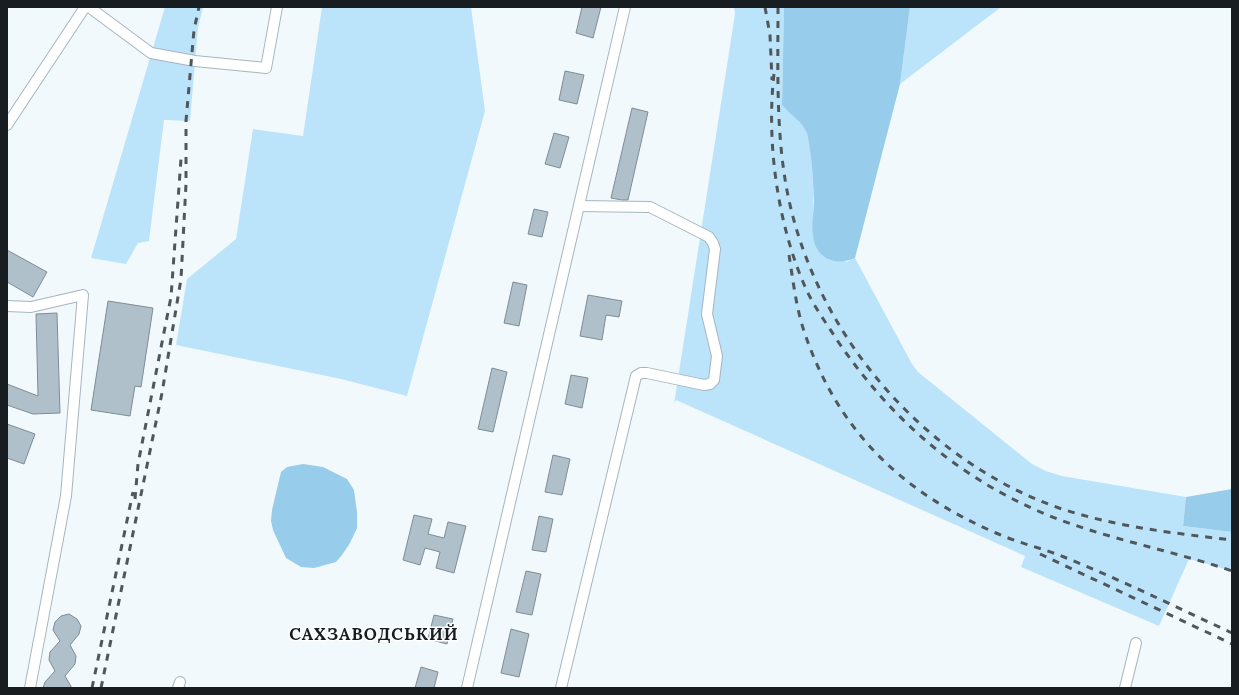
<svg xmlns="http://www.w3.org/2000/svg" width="1239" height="695" viewBox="0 0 1239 695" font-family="Lora,serif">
<rect width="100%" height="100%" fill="#f2f9fd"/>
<g fill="#bbe4fb">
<path d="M165,7H203L198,28L190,121L164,120L149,241L138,243L126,264L91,258Z"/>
<path d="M322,7H471L485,111L407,396L341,379L176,345L187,279L236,239L253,129L303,136Z"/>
<path d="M734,7H784L782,105C787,112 797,116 802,123C815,141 814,213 813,236L846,262L855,258L912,364L918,372L1032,464L1046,471L1062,476L1186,497L1183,526L1232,532V571L1189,559L1159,626L1021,567L1025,556L676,400L674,404L735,14Z"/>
<path d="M910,7H1001L900,84Z"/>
</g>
<g fill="#97ccea">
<path d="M784,7H910L900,84L855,258C835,267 815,258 813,235C811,224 814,212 814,201C813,180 812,155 807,134C803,121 790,115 782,105Z"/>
<path d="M303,464L323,467L347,479L354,490L357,512V528L350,543L342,555L336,562L314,568L301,567L286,558L273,530L271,521L272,510L281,472L287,467Z"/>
<path d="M1232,489V532L1183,526L1186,497Z"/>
</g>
<g fill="#b0c0ca" stroke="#7d8d95">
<path d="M582,7H601L593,38L576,33Z"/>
<path d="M565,71L584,75L577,104L559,100Z"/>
<path d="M632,108L648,112L628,200H622L611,198Z"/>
<path d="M554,133L569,137L560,168L545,164Z"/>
<path d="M534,209L548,212L542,237L528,234Z"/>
<path d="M7,250L47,272L33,297L7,282Z"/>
<path d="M513,282L527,285L519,326L504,323Z"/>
<path d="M588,295L622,301L619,317L606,315L602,340L580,336Z"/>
<path d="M108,301L153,308L141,387L135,386L130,416L91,410Z"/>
<path d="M57,313L60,413L33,414L7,405V384L38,396L36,314Z"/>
<path d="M492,368L507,372L493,432L478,429Z"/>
<path d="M571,375L588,378L582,408L565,404Z"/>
<path d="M7,424L35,434L24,464L7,458Z"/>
<path d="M553,455L570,459L562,495L545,492Z"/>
<path d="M414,515L432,519L428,534L444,538L448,522L466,526L454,573L436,568L440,552L425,548L420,565L403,560Z"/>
<path d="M539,516L553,519L546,552L532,550Z"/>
<path d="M526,571L541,574L532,615L516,612Z"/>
<path d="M69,614L77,619L81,626L79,634L70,645L76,656L75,664L65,676L72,688H43L45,682L55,671L49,660L50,652L60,641L53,630L55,622L61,616Z"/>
<path d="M434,615L453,619L447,644L428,639Z"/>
<path d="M511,629L529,634L519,677L501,673Z"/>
<path d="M421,667L438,672L434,688H415Z"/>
</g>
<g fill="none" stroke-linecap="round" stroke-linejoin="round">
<defs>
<g id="minor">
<path d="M89,7L151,53L195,61L266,68L277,7"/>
<path d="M7,125L85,7"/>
<path d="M7,306L31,307L83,295L66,496L30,688"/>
<path d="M178,688L180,682"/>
<path d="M467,688L625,7"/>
<path d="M561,688L636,376L641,373H647L704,385L710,384L714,380L717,356L707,314L715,249L713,243L709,237L650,207L579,206"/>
<path d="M1125,688L1136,643"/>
</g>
</defs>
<use href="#minor" stroke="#a5b5bf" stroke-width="12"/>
<use href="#minor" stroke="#fff" stroke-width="10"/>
<g stroke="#50575a" stroke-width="3" stroke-dasharray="7 7" stroke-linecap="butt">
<path d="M765,7L770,35L772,80"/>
<path d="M778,7C778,64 776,123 785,179C808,325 919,459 1059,508C1116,527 1173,533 1232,540"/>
<path d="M774,74C766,143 778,228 807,291C815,308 827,324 837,340C889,416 952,473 1038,511C1100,538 1168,549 1232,571"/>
<path d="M789,255C793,280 796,307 804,331C837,430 901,492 996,533C1018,543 1042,548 1064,557C1121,580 1176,607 1232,633"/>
<path d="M135,499L138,464L171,297L181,159"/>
<path d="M1040,554L1232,644"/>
<path d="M92,688L133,492"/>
<path d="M101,688L162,393L181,279L186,184V121L194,30L199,7"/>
</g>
</g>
<g text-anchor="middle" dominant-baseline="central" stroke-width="3" stroke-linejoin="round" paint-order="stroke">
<g font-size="17" font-weight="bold" letter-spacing="1" fill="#171d20" stroke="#fff">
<text x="374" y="634">САХЗАВОДСЬКИЙ</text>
</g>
</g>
<rect width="1239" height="695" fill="none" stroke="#171d20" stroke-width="16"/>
</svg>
